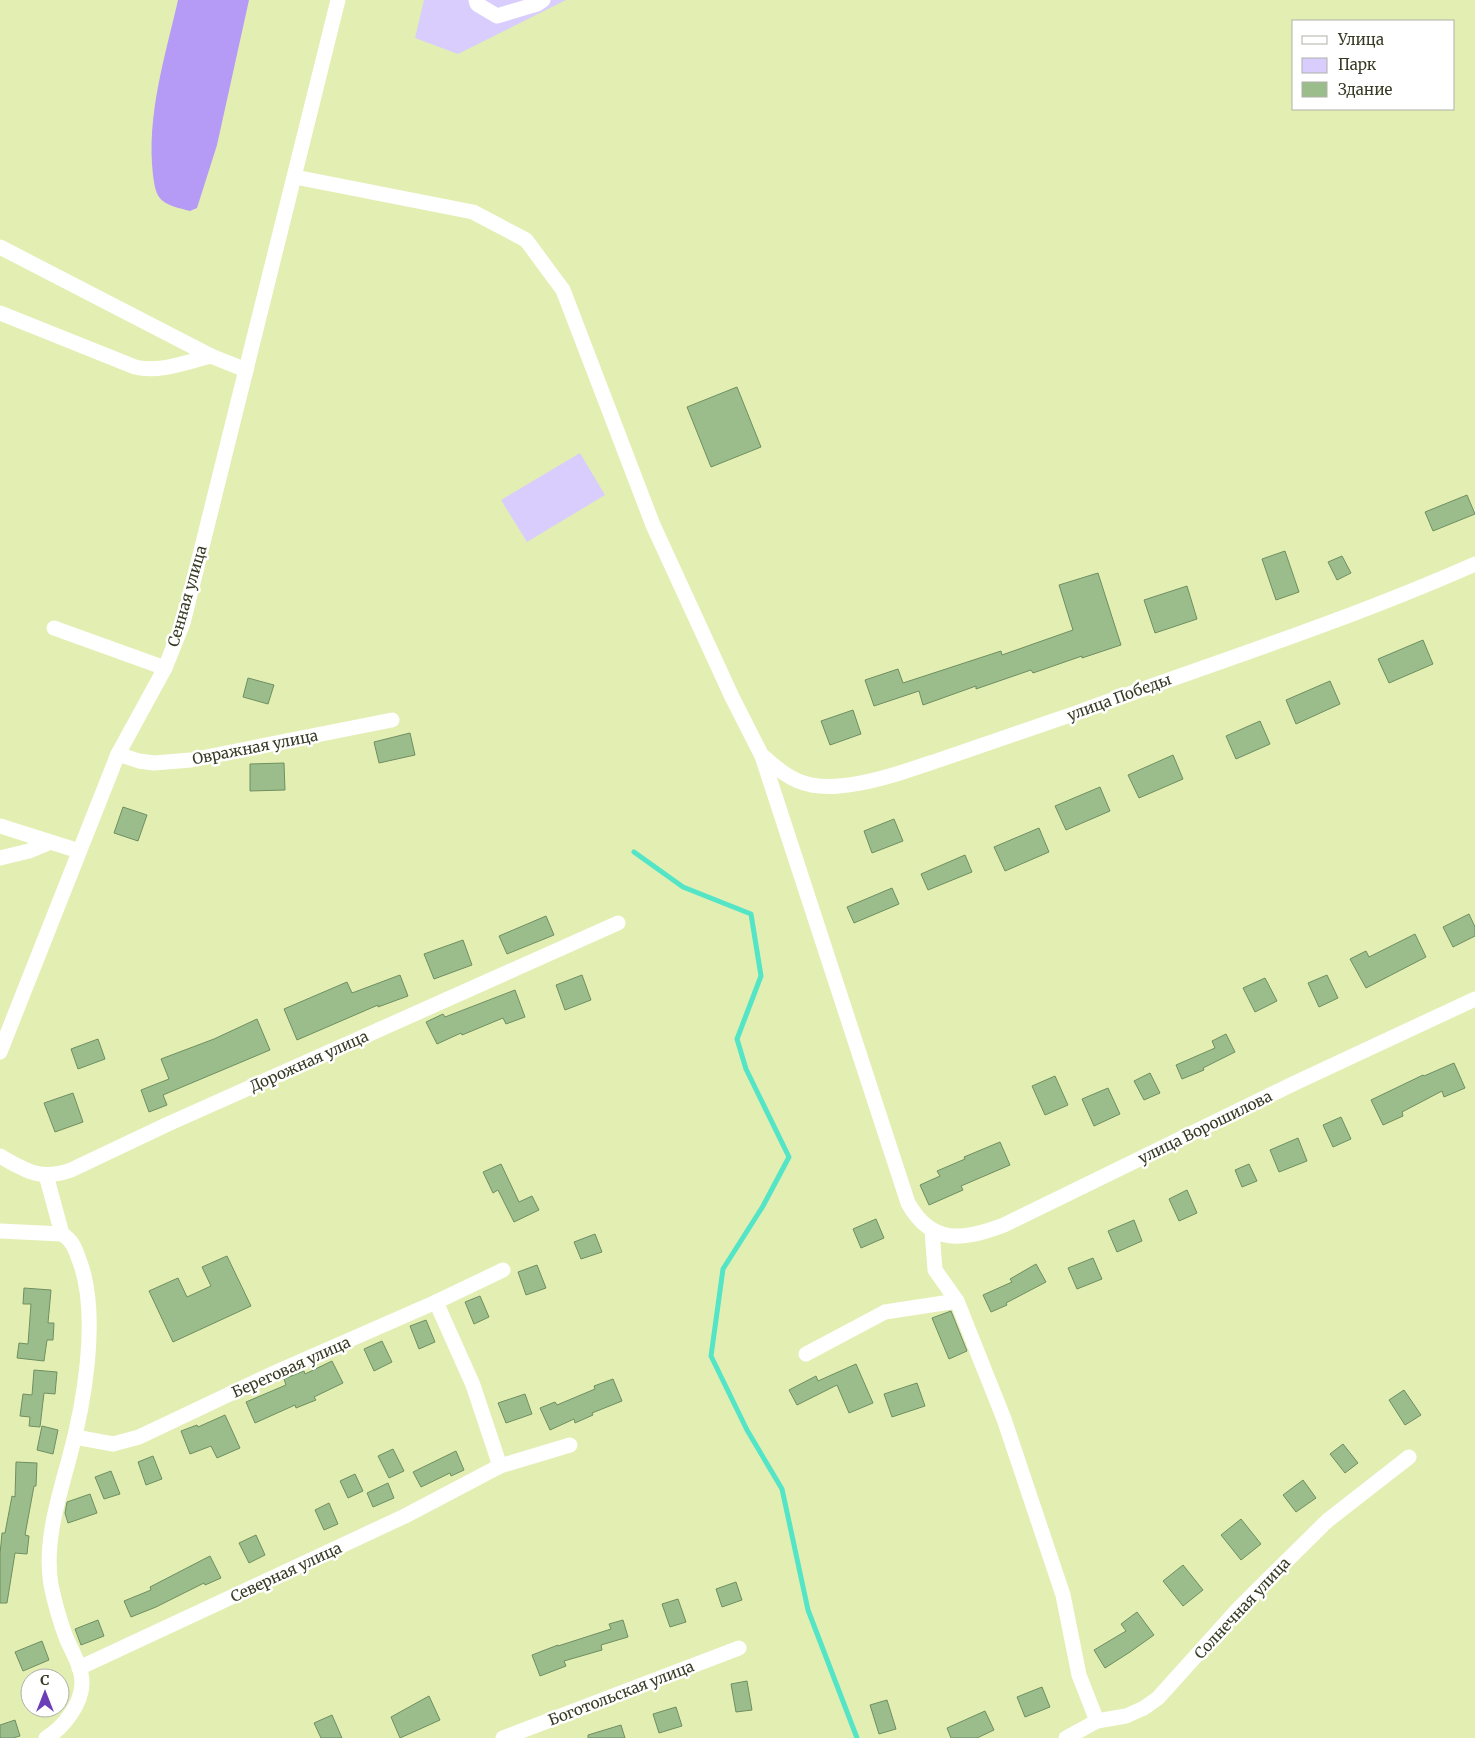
<svg xmlns="http://www.w3.org/2000/svg" width="1475" height="1738" viewBox="0 0 1475 1738" font-family="Merriweather,serif">
<rect width="100%" height="100%" fill="#e3eeb3"/>
<g fill="#d9cdfd">
<path d="M424,0H566L458,54L415,38Z"/>
<path d="M580,453L605,495L527,542L501,500Z"/>
</g>
<path fill="#b59bf6" d="M178,0H249L217,145L197,208L190,211C180,208 165,206 159,197C155,191 154,182 153,175C146,116 165,57 178,0Z"/>
<g fill="none" stroke-linecap="round" stroke-linejoin="round">
<path stroke="#54e4c6" stroke-width="5" d="M634,852L683,887L751,914L761,976L737,1039L746,1069L789,1157L763,1206L723,1269L711,1356L747,1430L782,1489L808,1610L857,1738"/>
</g>
<g fill="#9bbd8c" stroke="#6f8f60">
<path d="M737,387L761,447L711,467L687,407Z"/>
<path d="M1467,495L1475,514L1433,531L1425,512Z"/>
<path d="M1285,551L1299,592L1276,600L1262,559Z"/>
<path d="M1342,556L1351,573L1337,580L1328,562Z"/>
<path d="M1098,573L1121,645L1082,658V656L1033,673L1031,670L976,689V686L923,705L919,691L874,706L865,680L898,669L903,683L1001,651L1002,655L1073,630L1059,585Z"/>
<path d="M1187,586L1197,619L1155,633L1144,600Z"/>
<path d="M1423,640L1433,664L1389,683L1378,659Z"/>
<path d="M248,678L274,685L268,704L243,697Z"/>
<path d="M1330,681L1340,704L1296,724L1286,700Z"/>
<path d="M853,710L861,734L830,745L821,721Z"/>
<path d="M1260,721L1270,744L1236,759L1226,736Z"/>
<path d="M410,733L415,755L379,763L374,742Z"/>
<path d="M1173,755L1183,779L1139,798L1128,775Z"/>
<path d="M284,763L285,790L250,791V764Z"/>
<path d="M1100,787L1110,811L1066,830L1055,806Z"/>
<path d="M123,807L147,815L138,841L114,833Z"/>
<path d="M894,819L903,841L872,853L864,831Z"/>
<path d="M1039,828L1049,852L1005,871L994,847Z"/>
<path d="M965,855L972,872L928,890L921,874Z"/>
<path d="M892,888L899,904L854,923L847,907Z"/>
<path d="M1469,914L1475,927V936L1453,947L1443,927Z"/>
<path d="M546,916L554,935L507,954L499,936Z"/>
<path d="M1415,934L1426,957L1366,988L1350,959L1366,951L1369,957Z"/>
<path d="M463,940L472,965L434,979L424,954Z"/>
<path d="M400,975L408,996L378,1007V1005L297,1040L284,1009L347,982L352,993Z"/>
<path d="M582,975L591,1000L565,1010L556,985Z"/>
<path d="M1327,975L1338,998L1319,1007L1308,983Z"/>
<path d="M1265,978L1277,1001L1255,1012L1243,988Z"/>
<path d="M515,990L525,1017L506,1024L503,1018L462,1035L461,1033L437,1044L426,1022L443,1014L445,1017Z"/>
<path d="M257,1019L270,1050L163,1095L167,1105L149,1112L141,1090L169,1079L161,1059L214,1039Z"/>
<path d="M1226,1034L1235,1052L1203,1068L1204,1070L1182,1079L1176,1065L1215,1048L1212,1041Z"/>
<path d="M98,1039L105,1059L78,1069L71,1049Z"/>
<path d="M1454,1063L1465,1088L1444,1097L1442,1091L1402,1112L1403,1116L1383,1125L1371,1100L1423,1075L1424,1076Z"/>
<path d="M1150,1073L1160,1093L1144,1100L1134,1081Z"/>
<path d="M1055,1076L1068,1105L1045,1115L1032,1086Z"/>
<path d="M1108,1088L1120,1114L1094,1126L1082,1099Z"/>
<path d="M73,1093L83,1122L55,1132L44,1103Z"/>
<path d="M1341,1117L1351,1139L1333,1147L1323,1125Z"/>
<path d="M1298,1138L1307,1161L1279,1172L1270,1150Z"/>
<path d="M1000,1142L1010,1165L961,1186L963,1190L929,1205L920,1185L940,1176L937,1171L965,1159L964,1157Z"/>
<path d="M501,1164L519,1202L532,1196L539,1210L514,1222L498,1190L493,1193L483,1172Z"/>
<path d="M1249,1164L1257,1181L1242,1187L1235,1170Z"/>
<path d="M1187,1190L1197,1213L1179,1221L1169,1199Z"/>
<path d="M876,1219L884,1238L861,1248L853,1229Z"/>
<path d="M1134,1220L1142,1241L1117,1252L1108,1231Z"/>
<path d="M595,1234L602,1252L581,1259L574,1242Z"/>
<path d="M227,1256L251,1306L173,1342L149,1291L178,1278L187,1297L211,1286L202,1267Z"/>
<path d="M1093,1258L1102,1279L1077,1289L1068,1268Z"/>
<path d="M1036,1264L1046,1282L1006,1303L1007,1305L991,1312L983,1295L1012,1282L1010,1279Z"/>
<path d="M537,1265L546,1288L526,1295L518,1272Z"/>
<path d="M24,1288L51,1290L48,1323H54L53,1340H47L44,1361L17,1358L19,1343L28,1344L31,1304H23Z"/>
<path d="M480,1296L489,1317L474,1324L465,1302Z"/>
<path d="M951,1311L967,1351L949,1359L932,1318Z"/>
<path d="M426,1320L435,1342L419,1349L410,1326Z"/>
<path d="M382,1341L392,1362L374,1371L364,1349Z"/>
<path d="M332,1361L343,1383L314,1397L316,1400L296,1408L295,1405L255,1423L246,1402L286,1385L284,1379L304,1371L305,1374Z"/>
<path d="M856,1364L873,1403L849,1413L837,1385L797,1405L789,1390L816,1376L818,1381Z"/>
<path d="M34,1370L57,1372L55,1394L44,1393L40,1427L29,1426L30,1417L20,1416L23,1394L32,1395Z"/>
<path d="M613,1379L622,1401L592,1413L593,1415L575,1423L574,1419L550,1430L540,1408L555,1402L557,1405L595,1389L594,1386Z"/>
<path d="M917,1383L925,1406L892,1417L884,1394Z"/>
<path d="M1404,1390L1421,1415L1405,1425L1389,1400Z"/>
<path d="M525,1394L532,1414L506,1423L498,1403Z"/>
<path d="M225,1415L240,1448L217,1458L211,1446L190,1454L181,1431L197,1425L198,1427Z"/>
<path d="M42,1426L58,1430L53,1454L37,1450Z"/>
<path d="M1343,1444L1358,1463L1345,1473L1330,1454Z"/>
<path d="M393,1449L404,1471L389,1478L378,1456Z"/>
<path d="M456,1451L464,1470L451,1476L450,1473L421,1487L413,1472Z"/>
<path d="M153,1456L162,1479L146,1485L138,1462Z"/>
<path d="M16,1462L37,1463L36,1486H34L25,1535L29,1536L27,1554L15,1553L7,1603H0V1554L2,1533H5L12,1496L15,1497Z"/>
<path d="M111,1471L120,1494L104,1499L95,1477Z"/>
<path d="M355,1474L363,1491L348,1498L340,1481Z"/>
<path d="M1303,1480L1316,1498L1296,1512L1283,1495Z"/>
<path d="M388,1483L394,1498L373,1507L367,1493Z"/>
<path d="M90,1494L97,1513L68,1523L65,1513L67,1502Z"/>
<path d="M329,1503L338,1524L324,1530L315,1510Z"/>
<path d="M1241,1519L1261,1544L1241,1560L1221,1535Z"/>
<path d="M256,1535L265,1555L249,1563L239,1543Z"/>
<path d="M210,1556L221,1578L205,1585L204,1583L156,1607L131,1617L124,1601L151,1590L150,1587Z"/>
<path d="M1183,1565L1203,1590L1183,1606L1163,1581Z"/>
<path d="M736,1582L742,1600L722,1607L716,1589Z"/>
<path d="M678,1599L686,1622L670,1627L662,1604Z"/>
<path d="M1137,1612L1154,1635L1130,1652L1105,1668L1094,1650L1126,1631L1121,1624Z"/>
<path d="M98,1620L104,1636L81,1645L75,1629Z"/>
<path d="M623,1620L628,1637L601,1645L602,1650L564,1661L566,1666L540,1676L532,1655L558,1645V1646L611,1629L609,1624Z"/>
<path d="M42,1641L49,1660L23,1671L15,1652Z"/>
<path d="M747,1681L752,1710L736,1712L731,1684Z"/>
<path d="M1042,1687L1050,1707L1025,1717L1017,1697Z"/>
<path d="M429,1696L440,1720L400,1738L391,1717Z"/>
<path d="M887,1700L896,1729L879,1734L870,1705Z"/>
<path d="M676,1707L682,1726L659,1733L653,1714Z"/>
<path d="M985,1711L994,1730L977,1738H951L947,1728Z"/>
<path d="M332,1715L342,1738H321L314,1723Z"/>
<path d="M15,1720L20,1736L13,1738H0V1725Z"/>
<path d="M621,1725L625,1738H588V1735Z"/>
</g>
<g fill="none" stroke-linecap="round" stroke-linejoin="round">
<g stroke="#fff" stroke-width="15">
<path d="M476,0L477,4L497,16L537,4L543,0"/>
<path d="M295,177L473,212L526,240L563,290L653,525L732,697L762,756L908,1203C932,1246 964,1240 1004,1225L1297,1082L1475,999"/>
<path d="M0,247L211,356L246,370"/>
<path d="M0,313L135,367C160,373 186,362 211,356"/>
<path d="M54,628L165,668"/>
<path d="M118,754L139,761L154,763L191,760L392,720"/>
<path d="M764,757C788,779 805,789 839,786C874,783 909,770 942,759C988,743 1033,728 1079,712C1211,664 1346,621 1475,564"/>
<path d="M0,826L79,851"/>
<path d="M0,858L29,851L48,843"/>
<path d="M0,1052L118,754L165,668L183,623L338,0"/>
<path d="M0,1156C26,1171 41,1181 71,1170L168,1124L618,923"/>
<path d="M46,1175L62,1234"/>
<path d="M932,1230L935,1270L957,1301L1004,1419L1063,1595L1079,1675L1097,1721"/>
<path d="M0,1231L62,1234C74,1241 76,1252 81,1265C99,1319 84,1405 69,1459C58,1500 44,1543 51,1585C55,1604 60,1622 67,1640C73,1653 82,1668 82,1683C82,1704 63,1728 46,1738"/>
<path d="M436,1302L473,1385L500,1466"/>
<path d="M806,1354L885,1312L957,1301"/>
<path d="M75,1437L113,1444L139,1437L274,1373L436,1302L503,1270"/>
<path d="M79,1668L405,1516L500,1466L570,1445"/>
<path d="M503,1738L739,1648"/>
<path d="M1066,1738L1097,1721L1126,1716L1144,1708L1158,1698L1239,1608L1327,1521L1409,1457"/>
</g>
</g>
<g text-anchor="middle" dominant-baseline="central" stroke-width="5" stroke-linejoin="round" paint-order="stroke">
<g font-size="15" fill="#373b24" stroke="#fff">
<text transform="translate(187 596) rotate(-74)">Сенная улица</text>
<text transform="translate(1119 697) rotate(-20)">улица Победы</text>
<text transform="translate(255 747) rotate(-11)">Овражная улица</text>
<text transform="translate(309 1061) rotate(-24)">Дорожная улица</text>
<text transform="translate(1205 1127) rotate(-26)">улица Ворошилова</text>
<text transform="translate(291 1367) rotate(-24)">Береговая улица</text>
<text transform="translate(286 1572) rotate(-25)">Северная улица</text>
<text transform="translate(1242 1608) rotate(-47)">Солнечная улица</text>
<text transform="translate(621 1693) rotate(-21)">Боготольская улица</text>
</g>
</g>
<rect x="1292" y="20" width="162" height="90" fill="#ffffff" stroke="#afb1a7"/>
<rect x="1302" y="36" width="25" height="8" fill="#ffffff" stroke="#afb1a7"/>
<text x="1338" y="45" font-size="15" fill="#373b24">Улица</text>
<rect x="1302" y="58" width="25" height="15" fill="#d9cdfd" stroke="#afb1a7"/>
<text x="1338" y="70" font-size="15" fill="#373b24">Парк</text>
<rect x="1302" y="82" width="25" height="15" fill="#9bbd8c" stroke="#afb1a7"/>
<text x="1338" y="95" font-size="15" fill="#373b24">Здание</text>
<g transform="translate(45 1693)"><circle r="24" fill="#ffffff" stroke="#afb1a7"/>
<path d="M0-4L9 19L0 12L-9 19Z" fill="#6c3fb7"/>
<text y="-8" font-size="14" font-weight="bold" text-anchor="middle" fill="#373b24">С</text>
</g>
</svg>
